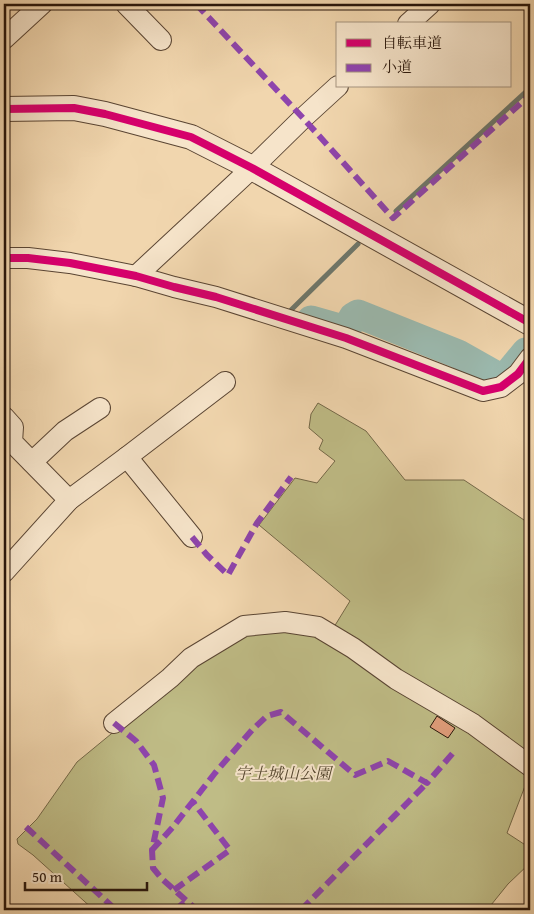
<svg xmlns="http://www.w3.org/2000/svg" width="534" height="914" viewBox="0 0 534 914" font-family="'Gentium Book Plus','Noto Serif JP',serif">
<rect width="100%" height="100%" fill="#f1d6ae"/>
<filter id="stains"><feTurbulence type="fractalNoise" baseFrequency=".004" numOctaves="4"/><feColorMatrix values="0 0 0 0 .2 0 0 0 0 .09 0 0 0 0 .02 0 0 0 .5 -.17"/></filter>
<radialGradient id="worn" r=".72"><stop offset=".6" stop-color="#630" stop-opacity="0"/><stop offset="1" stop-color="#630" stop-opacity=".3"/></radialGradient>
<g fill="#bfbc86" stroke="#746848">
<path d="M318,403L366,431L405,480H464L524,520L530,510V757L334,627L350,601L259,525L295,478L317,483L335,461L319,449L323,440L309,428L311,414Z"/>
<path d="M287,629L327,638L530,773L507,833L530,848V863L508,884L487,910H94L33,855L18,844L17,839L37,819L77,762L190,669L247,631Z"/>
</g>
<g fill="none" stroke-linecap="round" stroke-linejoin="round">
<g stroke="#6d776c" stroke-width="5">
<path d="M396,211L530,88"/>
<path d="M288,313L358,244"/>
</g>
<path stroke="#9bb9ae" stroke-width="29" d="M311,320L346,330L353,317L358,314L458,354L497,376L507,375L526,352"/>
</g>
<path fill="#e19e7b" stroke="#28150a" d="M437,716L455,728L448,738L430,727Z"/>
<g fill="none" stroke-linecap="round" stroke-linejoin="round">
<defs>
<g id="minor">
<path d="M126,4L161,40"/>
<path d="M408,24L430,4"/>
<path d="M4,39L42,4"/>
<path d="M4,258H28L70,263L136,276L174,287L216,297L346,338L483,391L501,387L518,374L530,358"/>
<path d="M136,276L252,168L303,118L338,86"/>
<path d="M4,417L13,427L12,442L69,500"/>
<path d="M127,457L192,537"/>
<path d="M32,462L65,431L100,408"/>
<path d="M4,572L69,500L127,457L225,382"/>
<path d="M114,723L170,678L191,658L244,626L285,622L318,627L353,648L396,679L473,724L530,766"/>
</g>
<path id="tertiary" d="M4,109L74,108L105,114L191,137L252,168L530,323"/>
</defs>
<use href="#minor" stroke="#5a4533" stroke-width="22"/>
<use href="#tertiary" stroke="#5a4533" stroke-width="26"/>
<use href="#minor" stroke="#f6e4ca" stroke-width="20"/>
<use href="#tertiary" stroke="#f6e4ca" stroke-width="24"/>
<g stroke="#8e44ad" stroke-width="6" stroke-dasharray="12 6" stroke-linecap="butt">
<path d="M196,4L303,118L393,218L530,95"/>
<path d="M192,537L207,555L228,575L257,523L291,477"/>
<path d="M114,723L136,741L154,765L163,798L152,850L153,868L162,879L197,910"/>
<path d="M26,827L116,910"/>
<path d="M152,850L173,827L215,773L252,730L267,716L281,712L355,775L388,761L427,783L453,753"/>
<path d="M174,890L230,850L193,802"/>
<path d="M175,910L186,901"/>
<path d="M301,910L427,783"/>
</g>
<defs>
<g id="cycleway">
<path d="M4,109L74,108L105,114L191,137L252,168L530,323"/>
<path d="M4,258H28L70,263L136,276L174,287L216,297L346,338L483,391L501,387L518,374L530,358"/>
</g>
</defs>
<use href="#cycleway" stroke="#f6e4ca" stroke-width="11"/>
<use href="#cycleway" stroke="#d6006c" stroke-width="8"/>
</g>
<g text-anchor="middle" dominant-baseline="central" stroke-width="4" stroke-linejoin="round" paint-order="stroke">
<g font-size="16" font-style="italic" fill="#55472f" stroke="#f6e4ca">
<text x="283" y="773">宇土城山公園</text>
</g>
</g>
<rect width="534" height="914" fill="none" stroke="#f1d6ae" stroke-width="20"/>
<rect x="5" y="5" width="524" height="904" fill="none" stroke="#28150a" stroke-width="2.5"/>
<rect x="10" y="10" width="514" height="894" fill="none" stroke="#28150a"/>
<rect x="336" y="22" width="175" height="65" fill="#f6e4ca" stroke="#a4917d"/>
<rect x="346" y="39" width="25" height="8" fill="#d6006c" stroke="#a4917d"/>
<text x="382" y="48" font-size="15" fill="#28150a">自転車道</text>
<rect x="346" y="64" width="25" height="8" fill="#8e44ad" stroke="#a4917d"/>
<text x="382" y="72" font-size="15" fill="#28150a">小道</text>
<path d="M25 882v8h122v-8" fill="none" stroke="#28150a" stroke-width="2.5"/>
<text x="32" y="882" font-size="15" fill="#28150a" stroke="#f6e4ca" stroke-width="4" paint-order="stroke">50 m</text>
<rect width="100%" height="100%" filter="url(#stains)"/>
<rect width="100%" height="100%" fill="url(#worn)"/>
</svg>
